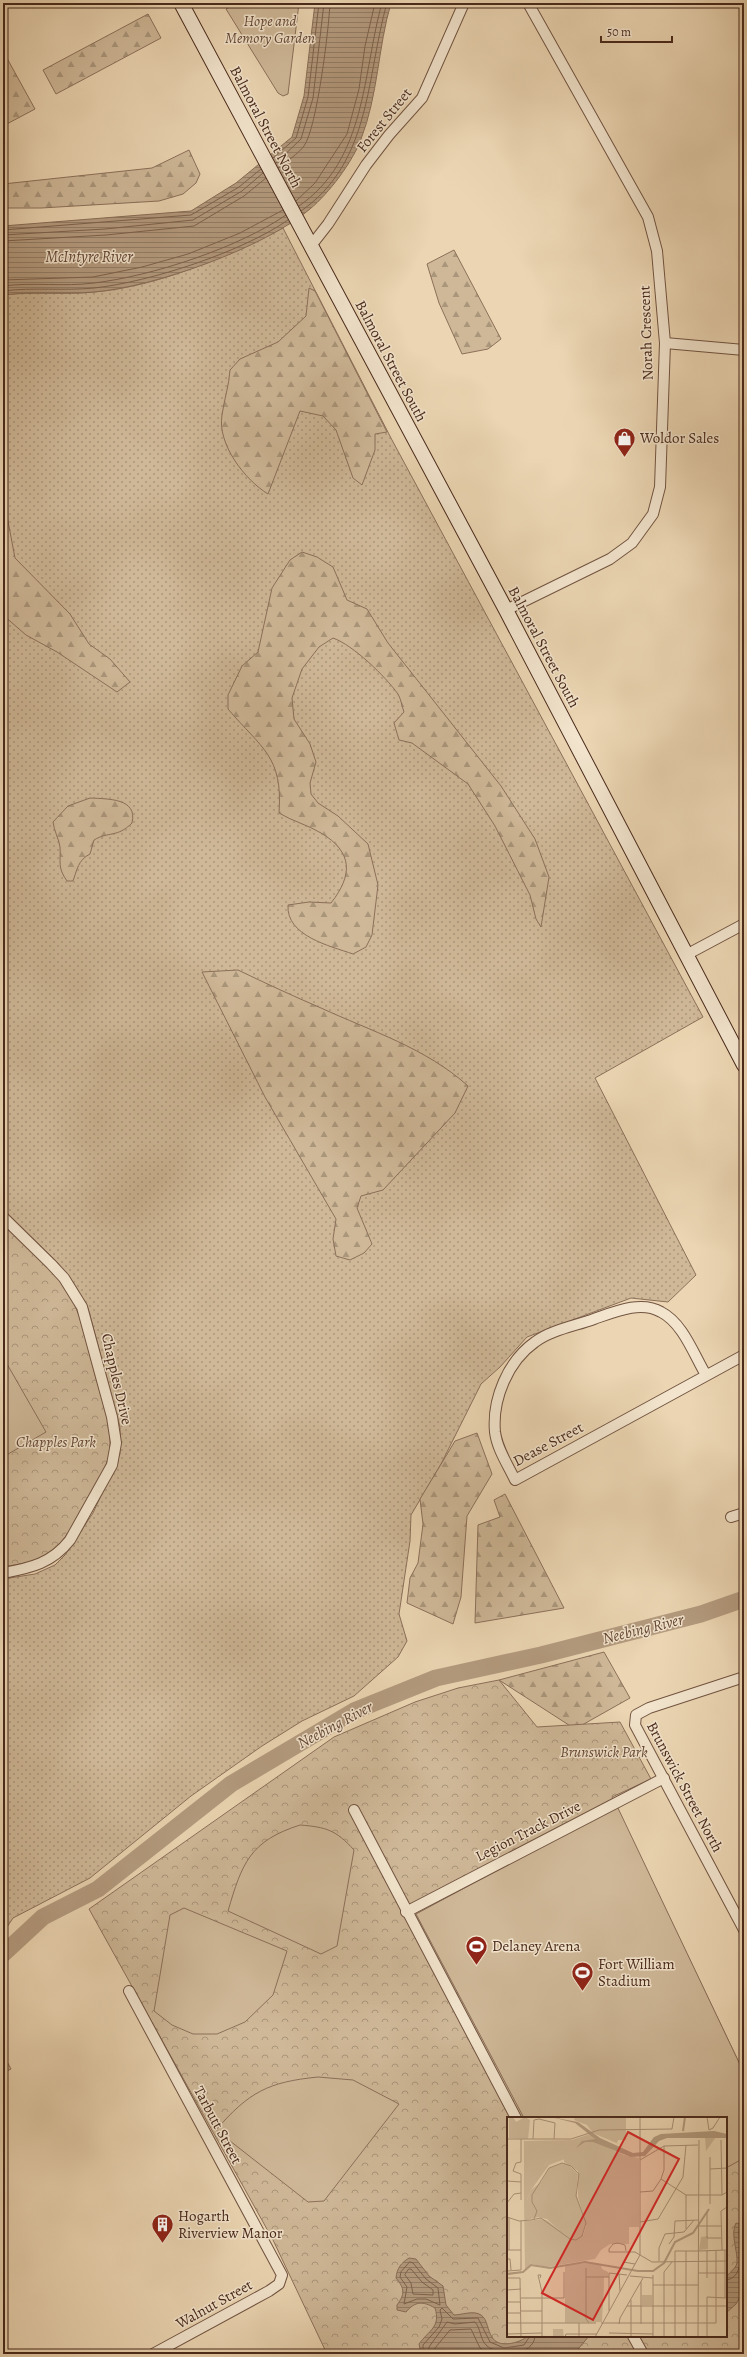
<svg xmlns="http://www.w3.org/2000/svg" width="747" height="2357" viewBox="0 0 747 2357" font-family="Alegreya,serif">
<defs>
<pattern id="grass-dots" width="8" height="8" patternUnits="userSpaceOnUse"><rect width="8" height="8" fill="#cfb898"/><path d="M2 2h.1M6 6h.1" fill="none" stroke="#aa967b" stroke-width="1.8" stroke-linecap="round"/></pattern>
<pattern id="forest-firs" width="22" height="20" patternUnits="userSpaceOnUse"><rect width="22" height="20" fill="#cfb898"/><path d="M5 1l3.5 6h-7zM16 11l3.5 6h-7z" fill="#aa967b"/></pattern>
<pattern id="park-crowns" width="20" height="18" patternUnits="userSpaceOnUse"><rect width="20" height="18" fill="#cfb898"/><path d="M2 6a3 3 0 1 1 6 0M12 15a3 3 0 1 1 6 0" fill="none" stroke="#aa967b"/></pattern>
<pattern id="water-rules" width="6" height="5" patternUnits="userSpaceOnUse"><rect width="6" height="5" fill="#b49b7f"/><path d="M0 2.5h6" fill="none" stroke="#947e67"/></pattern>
</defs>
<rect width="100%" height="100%" fill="#ebd5b2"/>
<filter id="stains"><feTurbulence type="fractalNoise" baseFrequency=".005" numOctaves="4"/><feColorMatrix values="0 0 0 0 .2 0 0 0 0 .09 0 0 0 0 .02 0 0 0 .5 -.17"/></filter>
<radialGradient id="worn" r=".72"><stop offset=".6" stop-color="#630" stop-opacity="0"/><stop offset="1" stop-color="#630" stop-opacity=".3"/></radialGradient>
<path fill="url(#grass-dots)" stroke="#8c705a" d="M283,228L392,440L703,1017L595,1078L696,1275L668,1302L631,1298L527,1337L500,1367L481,1384L441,1464L411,1515L410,1541L399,1614L407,1641L398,1657L354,1696L302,1721L262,1746L191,1796L90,1878L13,1918L3,1933V1579L35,1574L55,1565L65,1555L93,1513L120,1454V1427L88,1308L58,1263L3,1209V295C33,291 64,295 94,292C161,286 224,257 283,228Z"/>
<g fill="url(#forest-firs)" stroke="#8c705a">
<path d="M148,14L161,38L56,94L43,70Z"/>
<path d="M3,51L35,109L3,126Z"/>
<path d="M189,150L200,174L196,183L183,194L159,201L41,208H3V184L152,168Z"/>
<path d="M454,250L501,339L488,349L462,354L439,303L427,264Z"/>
<path d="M309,288L315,291L387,432L375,434V450L362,485L353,478L336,430L323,416L300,411L268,494C245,480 217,444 222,415C224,400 229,386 230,370L240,359L278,342L306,316Z"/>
<path d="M3,495L15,558L70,614L89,644L110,659L130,682L117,692L57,652L26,635L3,615Z"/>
<path d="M302,552L317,557L333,567L347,600L367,609L388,643L501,786L535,839L549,877L541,927L536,919L530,895L495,826L468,784L412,743L399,740L394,723L404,712C402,707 401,699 398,694C385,676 353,645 333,638L319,647L302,669L292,698L294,719L310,744L316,762L310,783L311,794L318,803L338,816L368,844L378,885L372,935L366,947L353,954C330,946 286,936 288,905L309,902L331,903C353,875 353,852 321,833C308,825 292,821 279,813C283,756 262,749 228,709V695L242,666L258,652L272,588L290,560Z"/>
<path d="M90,798C108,799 138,798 132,823C117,838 109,831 94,840L90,854C78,860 77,870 73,881H67C57,867 61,862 60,847C59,839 54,831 53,822L68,806Z"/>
<path d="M238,970C265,983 293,996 321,1008C371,1031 426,1048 468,1086L455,1113L383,1190L361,1196L357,1208L372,1244L364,1253L350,1260L336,1256L333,1239L336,1219L265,1097L202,972Z"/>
<path d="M477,1433L492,1474L467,1516L461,1597L453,1624L407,1603L410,1578L418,1563L423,1524L420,1499L455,1441Z"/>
<path d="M505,1494L564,1608L475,1623L478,1525L500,1517L494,1500Z"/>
<path d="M604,1652L630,1698L575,1729L499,1680Z"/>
</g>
<g fill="url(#park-crowns)" stroke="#8c705a" fill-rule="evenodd">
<path d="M3,1224C26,1246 58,1270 72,1299C83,1322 88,1347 94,1371C101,1398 114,1426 109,1454C106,1475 65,1546 47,1556C33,1563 18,1564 3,1567Z"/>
<path d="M499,1680L537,1727L620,1722L651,1779L612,1797L744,2073V2354H327L273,2240L89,1909L334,1737L415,1702L458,1688ZM508,2118H726V2336H508Z"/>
<path d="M3,2054L11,2069L3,2073Z"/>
</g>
<g fill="#cfb898" stroke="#8c705a">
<path d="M237,3H299L288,94L283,96L278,93L226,9Z"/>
<path d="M3,1357L46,1432L3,1457Z"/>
<path d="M617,1806L744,2073V2158L726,2168V2118H524L416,1914Z"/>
<path d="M300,1825C326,1827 336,1830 354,1850L337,1946L321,1954L228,1911C242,1863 250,1841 300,1825Z"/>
<path d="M184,1908L287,1951L273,1995L245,2022L217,2034H193L172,2025L154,2011L170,1915Z"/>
<path d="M318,2077L353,2080L399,2104L324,2201L308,2202L216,2130C249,2092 268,2082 318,2077Z"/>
</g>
<g fill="url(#water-rules)" stroke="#896d57">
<path d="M315,3H391C378,47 378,96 361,139C352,163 329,193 310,209C264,248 154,287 94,292C64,295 33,291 3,295V226L191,211L236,183L292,137L304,96Z"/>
<path d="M736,2223L744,2225V2290L736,2304L726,2313C726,2303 723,2287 726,2278C728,2273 736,2269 737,2263C738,2251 730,2234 736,2223Z"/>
<path d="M409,2258L416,2259L429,2276L443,2286L446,2305L454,2315C461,2315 474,2310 481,2315C488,2320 487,2330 492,2337C498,2349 520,2343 528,2336H589L574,2354H421L419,2344C429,2330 441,2327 435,2308C423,2301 415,2301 406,2312L397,2310V2305C405,2294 405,2289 396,2278C397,2268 401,2263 409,2258Z"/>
</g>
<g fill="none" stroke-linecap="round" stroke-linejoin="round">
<g stroke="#7e624d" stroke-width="1">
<path d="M273,158L296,138L308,97L319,3"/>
<path d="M276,163L301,139L313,98L324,3"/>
<path d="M278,168C287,161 298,154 304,146C317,128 329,28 330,3"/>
<path d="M296,201L315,183L347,134L359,89L365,46L375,3"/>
<path d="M299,206C367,159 362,74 382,3"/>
<path d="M301,211C372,162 366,76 387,3"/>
<path d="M3,230L191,215L239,187L261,169"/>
<path d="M3,235L105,229L193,220L242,191L263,173"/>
<path d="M3,241L106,235L194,226L244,196L266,178"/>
<path d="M3,280L93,277L142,267L188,254L240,233L283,210"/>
<path d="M3,286C33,282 64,287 94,283C152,276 238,248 286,215"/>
<path d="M3,291C33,287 64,291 94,288C150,282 242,252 288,220"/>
<path d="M410,2262L413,2263L426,2279L438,2288L440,2305L426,2299H417L404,2304L407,2287L400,2277L401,2272Z"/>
<path d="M409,2269H411L422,2282L433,2290V2295L413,2294L411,2283L405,2275Z"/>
<path d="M726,2280C747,2278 739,2243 739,2230L744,2229"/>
<path d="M423,2354V2345L439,2327L442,2319L440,2310L442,2308L453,2319L478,2318L490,2342L504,2348L524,2345L530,2336"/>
<path d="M429,2354V2347L447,2322L455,2324L475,2322C481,2329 480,2339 486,2345C497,2356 534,2357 535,2336"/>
<path d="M435,2354V2348L450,2330L471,2329L480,2348L490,2354"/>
</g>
<path stroke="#b49b7f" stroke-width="17" d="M3,1954L43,1917L98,1889L231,1784L354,1711L436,1678L541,1655L701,1614L744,1599"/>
<defs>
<g id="minor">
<path d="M310,247L328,224L366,165L389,135L422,98L464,3"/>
<path d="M665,343L744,350"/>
<path d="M506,610L610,559L632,543L653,514L660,487L665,343L657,251L648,217L528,3"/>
<path d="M686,955L744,924"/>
<path d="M3,1217L51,1264L64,1278L82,1307L112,1417L116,1443L112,1465L70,1540C52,1563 31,1568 3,1573"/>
<path d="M706,1375C694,1355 683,1323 661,1312C641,1300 614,1312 594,1319C575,1326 551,1330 535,1342C508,1361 492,1399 495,1432C497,1449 508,1465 515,1480L744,1355"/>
<path d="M731,1517L744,1513"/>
<path d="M744,1677L649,1708L636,1715L635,1725L744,1930"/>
<path d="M354,1810L516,2118"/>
<path d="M406,1912L664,1778"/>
<path d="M129,1991L282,2275L279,2284L269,2291L153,2354"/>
<path d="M633,2336L643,2354"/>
</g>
<path id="secondary" d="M181,3L506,610L744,1065"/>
</defs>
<use href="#minor" stroke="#725441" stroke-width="12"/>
<use href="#secondary" stroke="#49291b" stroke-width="16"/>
<use href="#minor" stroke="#f2e4cd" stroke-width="10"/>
<use href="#secondary" stroke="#f2e4cd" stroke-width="14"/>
</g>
<defs>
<symbol id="shop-pin" viewBox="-11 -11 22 30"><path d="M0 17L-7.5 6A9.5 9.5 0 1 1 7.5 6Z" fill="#8f2418" stroke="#f2e4cd"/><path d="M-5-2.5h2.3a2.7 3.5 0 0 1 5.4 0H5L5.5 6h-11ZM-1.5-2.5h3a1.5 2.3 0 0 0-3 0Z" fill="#fff"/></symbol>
<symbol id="stadium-pin" viewBox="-11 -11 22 30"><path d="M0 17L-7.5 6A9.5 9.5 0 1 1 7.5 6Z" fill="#8f2418" stroke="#f2e4cd"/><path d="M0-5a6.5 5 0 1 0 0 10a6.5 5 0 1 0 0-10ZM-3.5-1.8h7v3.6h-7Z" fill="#fff"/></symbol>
<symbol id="building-pin" viewBox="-11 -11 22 30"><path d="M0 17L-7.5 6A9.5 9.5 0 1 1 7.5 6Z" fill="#8f2418" stroke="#f2e4cd"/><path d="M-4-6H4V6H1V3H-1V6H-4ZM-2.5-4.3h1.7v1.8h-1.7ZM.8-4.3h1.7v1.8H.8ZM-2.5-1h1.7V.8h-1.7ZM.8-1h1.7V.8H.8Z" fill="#fff"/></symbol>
</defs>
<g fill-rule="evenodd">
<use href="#shop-pin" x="612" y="426" width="25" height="34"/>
<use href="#stadium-pin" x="464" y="1934" width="25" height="34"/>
<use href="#stadium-pin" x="570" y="1960" width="25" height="34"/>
<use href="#building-pin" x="150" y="2212" width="25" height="34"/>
</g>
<g text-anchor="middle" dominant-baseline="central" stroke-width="3" stroke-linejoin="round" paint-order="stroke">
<g font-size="15" font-style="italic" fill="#644634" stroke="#f2e4cd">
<text x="270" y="21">Hope and<tspan x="270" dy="17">Memory Garden</tspan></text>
<text x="56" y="1442">Chapples Park</text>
<text x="604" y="1752">Brunswick Park</text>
</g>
<g font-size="15" fill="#49291b" stroke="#f2e4cd">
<text transform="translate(384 120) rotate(-51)">Forest Street</text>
<text transform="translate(266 127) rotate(62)">Balmoral Street North</text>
<text transform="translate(646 333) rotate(-92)">Norah Crescent</text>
<text transform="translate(391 361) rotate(62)">Balmoral Street South</text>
<text transform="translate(544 647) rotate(62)">Balmoral Street South</text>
<text transform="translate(117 1379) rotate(77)">Chapples Drive</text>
<text transform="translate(548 1444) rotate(-28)">Dease Street</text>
<text transform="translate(685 1787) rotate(62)">Brunswick Street North</text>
<text transform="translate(528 1831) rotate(-27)">Legion Track Drive</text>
<text transform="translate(218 2125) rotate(62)">Tarbutt Street</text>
<text transform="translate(214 2304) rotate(-29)">Walnut Street</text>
</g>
<g font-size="15" fill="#49291b" stroke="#f2e4cd" text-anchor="start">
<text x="640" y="438">Woldor Sales</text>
<text x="492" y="1946">Delaney Arena</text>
<text x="598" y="1964">Fort William<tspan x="598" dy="17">Stadium</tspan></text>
<text x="178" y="2216">Hogarth<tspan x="178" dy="17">Riverview Manor</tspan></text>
</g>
<g font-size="16" font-style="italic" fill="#644634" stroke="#f2e4cd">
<text x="89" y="257">McIntyre River</text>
<text transform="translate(643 1629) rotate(-14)">Neebing River</text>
<text transform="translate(335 1725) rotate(-28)">Neebing River</text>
</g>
</g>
<g transform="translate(507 2117)">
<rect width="220" height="220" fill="#ebd5b2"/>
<path d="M83,17L93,27L117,38L132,41V110H122V127H103L94,133L88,142L40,150L24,147L20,133V104L36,102L41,104L52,113L50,117H45L55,126V117L76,118L79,109L71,80V54L57,45V39L40,45L17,80V24L65,23Z" fill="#cfb898"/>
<path d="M68,0H119V23H111L110,26L128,34L86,16L80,8L67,3ZM198,20H209L199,34ZM83,26L95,31L89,32L88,36L103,49L105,66L88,39L86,41L91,62L89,59ZM131,46L132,58L128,61L126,54L121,58L120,53L123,48ZM121,63L127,91L124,98L120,70L115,74V86L112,92L107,89L113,87L111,70ZM99,88L113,106L102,110L100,114Z" fill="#cfb898"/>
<path d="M75,24L58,42L42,48L24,73L20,83V123L24,148L18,153L17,80L21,71L41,44L57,39L69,27Z" fill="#cfb898"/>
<path d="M2,0H6L9,5L18,0L23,3L21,22L2,21ZM55,46L61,47L71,57L69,77L79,106L75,118L68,123L55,117V126L49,127L44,123L45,117H50L52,113L40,102L31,100L20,103V83L24,73L34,65L42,51ZM201,119V132L192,133L194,120ZM81,146L94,148L95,152L101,155V160H97L95,205L58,206V148ZM135,178H145V188H135Z" fill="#cfb898"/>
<path d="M43,71L49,74L41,81L34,74ZM49.5 89a5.5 5.5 0 1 1 11 0a5.5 5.5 0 1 1-11 0ZM80,161H97L96,189L80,191ZM65,167L72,173L63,177L58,168ZM46,212H56L57,220H46Z" fill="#cfb898"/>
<path d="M44,0L71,5L93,21L126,36L136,35L147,20L154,17L207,14L220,17V21H160L152,24L138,39L124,40L86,25H78L69,31L75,24L88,22L68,6Z" fill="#b49b7f"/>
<path fill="none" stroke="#b49b7f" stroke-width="2" d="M176,14L178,0M0,157L16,155L24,148L43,151L78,145L131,154H146L157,146L168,125L186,116L202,92"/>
<path fill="none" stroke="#aa9076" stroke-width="1" d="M200,0L202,13L206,11L213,0M0,22H64L92,13L165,12L167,0M14,22V45L9,46L6,54L14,57V83M26,22L27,3L32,2L48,6L47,22M214,23L215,78M203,40V87M133,43L157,29L191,28M203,52L220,51M154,62L179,78H215L220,75M0,64L14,65M133,75L146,74L154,62L157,53V29M0,86L7,77L14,76M200,95V121H214M0,100L12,104L24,103L34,101L63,122L69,123L75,119L79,106L69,79L72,57L64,49L55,46L42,51L25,78V85L30,94L27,102M133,105L151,102L176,60L179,28M192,109H215M179,112V78M162,127L167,120L168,104L192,103M1,133H14M2,133V101M215,133L214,94L220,90M218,133V181M119,134L118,128L111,126L106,127L102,132V135H128L145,145L220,144M179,134V220M192,134L220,133M0,142H3L4,153M152,144V131L158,117L177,115L187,103M116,145L128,147M79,151V202L82,206M0,154L14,153V104M191,156H219M112,157L113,174M123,159L146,161M79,160H102M0,161H13L14,220M33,161L34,158H31L35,175V220M200,161V133M134,165V207M146,168H191M0,173L14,172M14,181H57V155M124,183V220M0,185H14M120,189H220M14,194H35M102,194V156L120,158M0,196H14M0,206H89M72,206V220M94,206H209V133M112,207L113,201L136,161M102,216L146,217M0,217L35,216M58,220L59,217H90M88,220L133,138V0M146,220V158M157,220V155L165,145M168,220V134H192M191,220L192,23M200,220V180L220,181"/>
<path fill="#d62828" fill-opacity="0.15" stroke="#d62828" stroke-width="2" d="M121,15L172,42L86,203L35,176Z"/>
<rect width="220" height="220" fill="none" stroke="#49291b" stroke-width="2"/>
</g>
<rect width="747" height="2357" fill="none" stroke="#ebd5b2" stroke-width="16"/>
<rect x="4" y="4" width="739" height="2349" fill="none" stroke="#49291b" stroke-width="2"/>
<rect x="8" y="8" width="731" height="2341" fill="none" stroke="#49291b"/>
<path d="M601 36v6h71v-6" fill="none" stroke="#49291b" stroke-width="2"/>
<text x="607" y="36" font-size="12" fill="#49291b" stroke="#f2e4cd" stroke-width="3" paint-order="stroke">50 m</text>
<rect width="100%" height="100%" filter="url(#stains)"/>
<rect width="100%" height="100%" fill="url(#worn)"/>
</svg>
